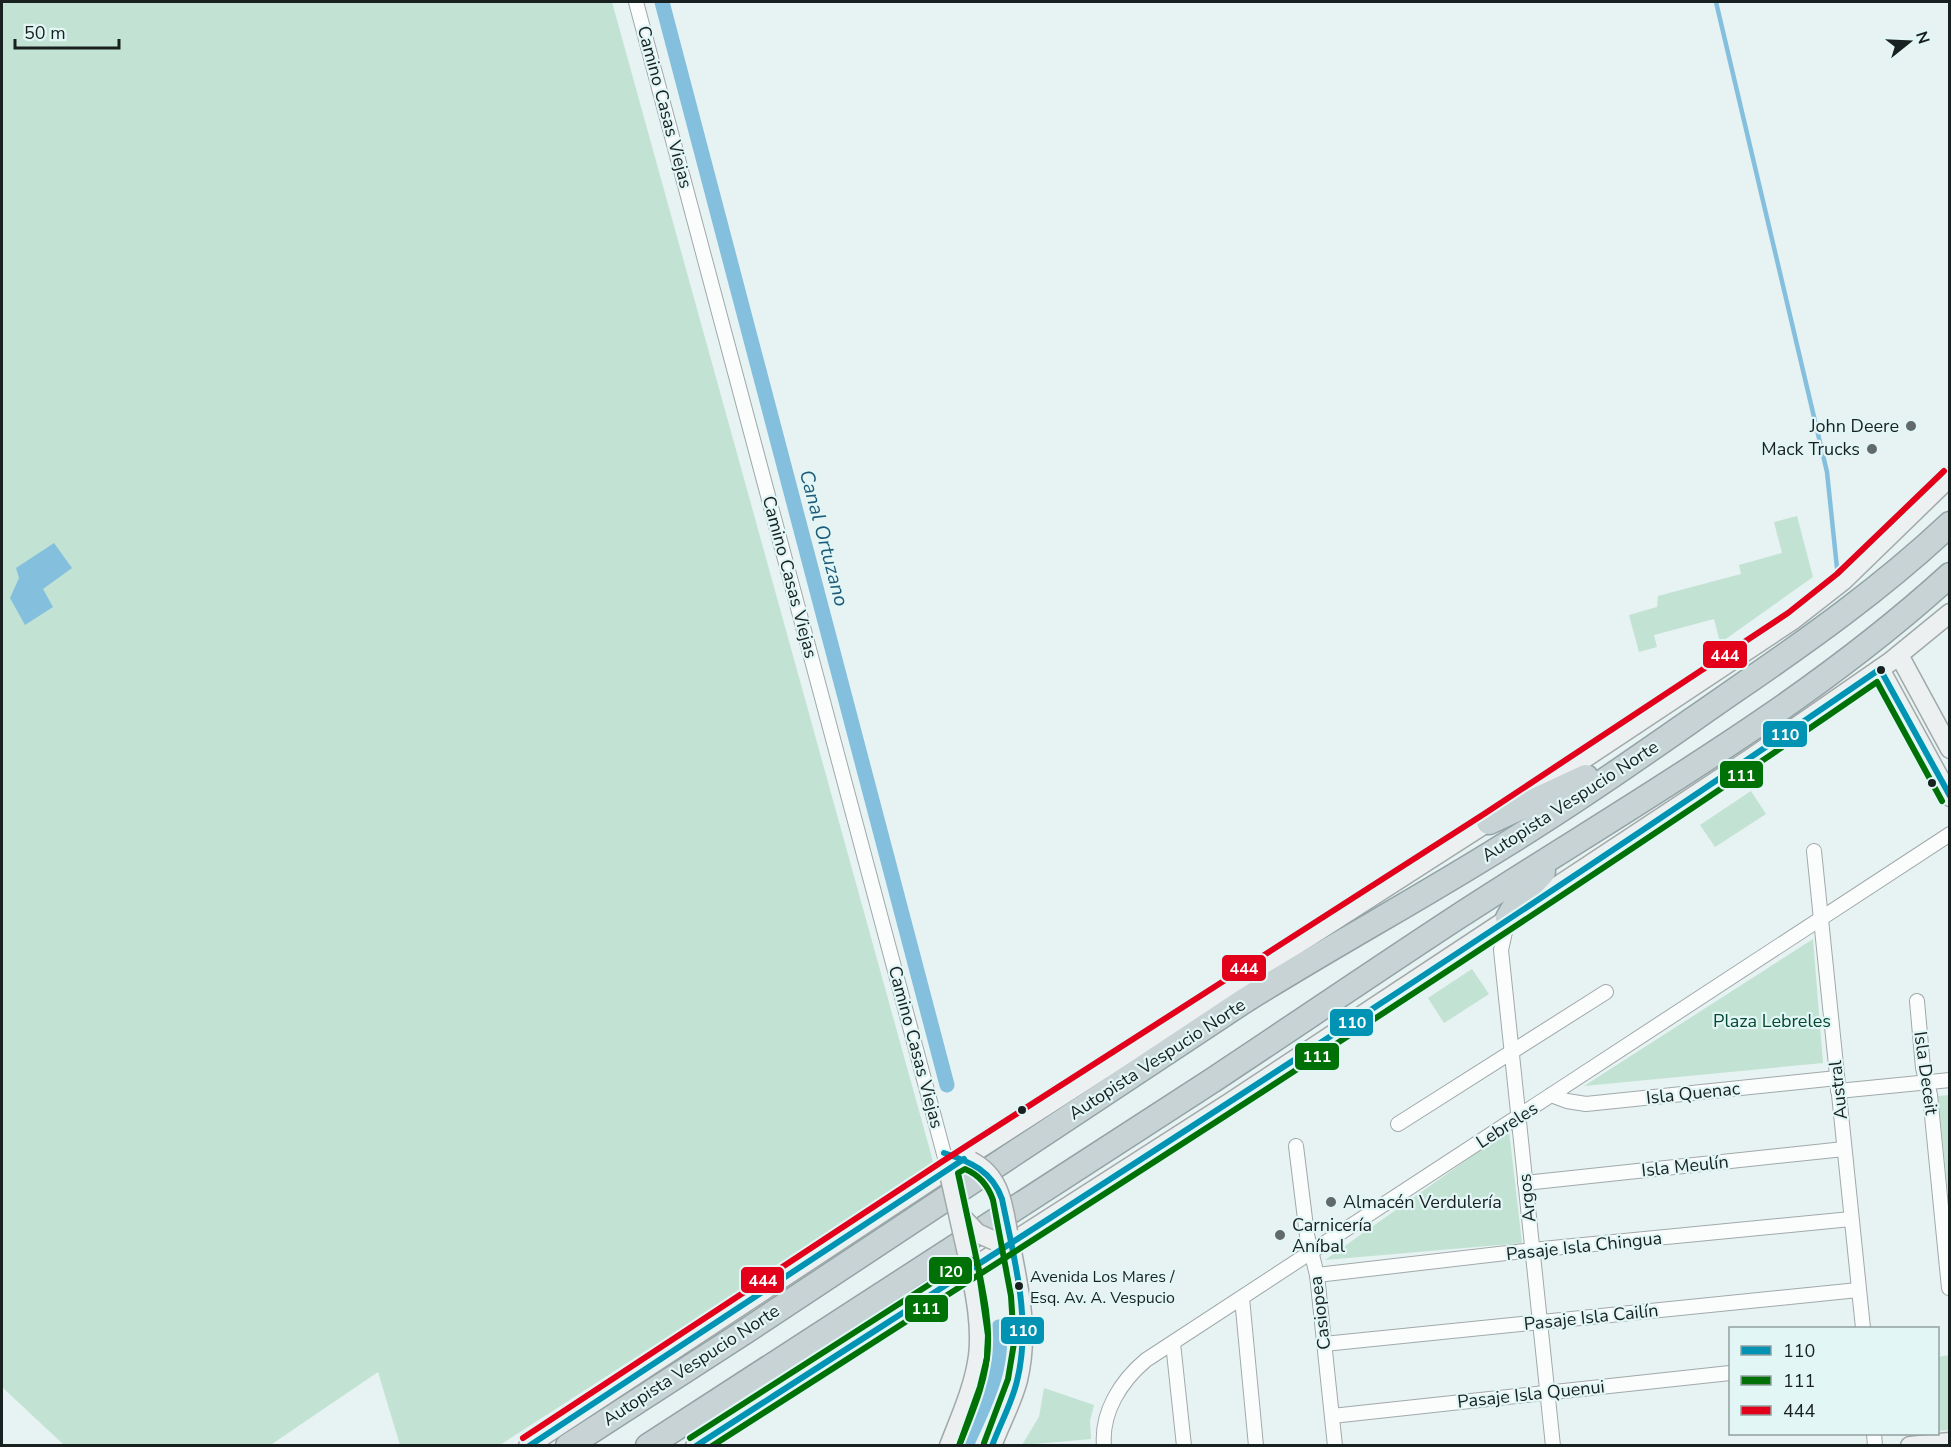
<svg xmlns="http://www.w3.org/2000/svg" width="1951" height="1447" viewBox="0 0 1951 1447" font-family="'Nunito Sans',sans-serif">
<rect width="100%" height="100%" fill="#e7f2f2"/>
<g fill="#c2e2d3">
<path d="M2,2H612L934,1165L500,1445H400L378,1372L269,1446L64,1445L2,1387Z"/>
<path d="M1797,516L1813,577L1720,643L1714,619L1654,635L1657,647L1639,652L1629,615L1657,607L1658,596L1741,574L1739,565L1782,553L1774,522Z"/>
<path d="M1751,791L1766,814L1715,847L1700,825Z"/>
<path d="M1813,939L1823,1063L1584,1086Z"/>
<path d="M1472,969L1489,994L1444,1023L1428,998Z"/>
<path d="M1949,1095H1950L1949,1203L1938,1096Z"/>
<path d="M1509,1130L1522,1243L1325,1260Z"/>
<path d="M1949,1355V1430L1938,1431V1357Z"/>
<path d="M1044,1388L1094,1405L1090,1421L1091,1439L1022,1445L1039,1417Z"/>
</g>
<path fill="#84c0de" d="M54,543L72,568L43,589L53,607L25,625L10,598L19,578L16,568Z"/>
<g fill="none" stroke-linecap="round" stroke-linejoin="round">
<path stroke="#84c0de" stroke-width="4.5" d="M1716,2L1827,472L1837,568"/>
<g stroke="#84c0de" stroke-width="15">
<path d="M662,2L947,1085"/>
<path d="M966,1446C983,1407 1004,1371 999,1327"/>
</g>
<defs>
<g id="street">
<path d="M636,2L948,1169"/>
<path d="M1814,851L1863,1328"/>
<path d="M1508,918L1501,950L1553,1446"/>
<path d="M1917,1001L1923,1068L1930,1095L1949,1288"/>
<path d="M1838,1091L1950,1080"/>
<path d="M1551,1095L1567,1101L1586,1104L1837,1078"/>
<path d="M1398,1124L1606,992"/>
<path d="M1296,1146L1307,1235L1317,1275L1335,1446"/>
<path d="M1525,1183L1844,1149"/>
<path d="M1317,1275L1532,1250L1851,1219"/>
<path d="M1242,1298L1256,1446"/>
<path d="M1173,1343L1184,1446"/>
<path d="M1324,1344L1858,1290"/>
<path d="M1332,1416L1730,1373"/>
<path d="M1874,1434L1875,1446"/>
<path d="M1104,1446C1101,1412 1121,1381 1146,1360L1950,834"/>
</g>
<g id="secondary">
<path d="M1899,655L1950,749"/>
<path d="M1880,669L1950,797"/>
<path d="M1534,792L1793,620L1843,581L1950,477"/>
<path d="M528,1446L948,1169L1499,815"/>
<path d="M695,1446L1232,1101L1751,758L1890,662L1950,613"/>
<path d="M949,1446C960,1417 974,1387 978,1356C982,1325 974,1289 968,1258"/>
<path d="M992,1446C1000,1424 1012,1403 1018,1380C1030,1330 1018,1282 1008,1232"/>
<path d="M1910,1446L1950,1442"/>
</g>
<g id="highway">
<path d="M1489,822L1586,777"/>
<path d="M1508,918L1521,896L1543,872"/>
<path d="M568,1446L746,1331L1244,1001C1330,947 1419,899 1505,845C1582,798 1656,745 1731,693C1807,641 1882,588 1950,524"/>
<path d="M648,1446C835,1324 1023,1205 1210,1082C1293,1027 1375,971 1459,916C1625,808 1802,710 1950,575"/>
</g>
</defs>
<use href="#street" stroke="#a1a9a9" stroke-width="16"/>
<use href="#secondary" stroke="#a1a9a9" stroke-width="21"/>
<use href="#highway" stroke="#92a3a6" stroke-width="27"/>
<use href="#street" stroke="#fbfdfd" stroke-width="14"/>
<use href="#secondary" stroke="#ecf0f1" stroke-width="18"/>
<use href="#highway" stroke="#c8d3d6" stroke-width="24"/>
<defs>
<g id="secondary-bridge">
<path d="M971,1161C1000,1176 1003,1203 1008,1232"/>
<path d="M950,1178L968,1258"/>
<path d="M959,1214L977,1233L995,1241"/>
</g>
</defs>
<use href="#secondary-bridge" stroke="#a1a9a9" stroke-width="21" stroke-linecap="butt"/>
<use href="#secondary-bridge" stroke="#ecf0f1" stroke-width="18"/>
<defs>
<g id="bus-1">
<path d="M944,1153C971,1162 992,1171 1002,1199C1014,1259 1032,1320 1017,1381C1012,1403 1000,1424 992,1446"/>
<path d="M529,1446L964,1159"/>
<path d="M696,1446C1093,1190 1491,937 1880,669L1950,796"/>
</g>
<g id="bus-2">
<path d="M712,1446C1103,1195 1495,946 1877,682L1942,801"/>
<path d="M959,1446L980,1387L987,1358L988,1335L978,1266L958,1173L965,1169C979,1175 988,1185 993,1200L1011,1296L1014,1343L1008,1379L984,1443"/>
</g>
<path id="bus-3" d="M523,1438L943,1161L1484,814L1788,613L1837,574L1944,471"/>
<path id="bus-4" d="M690,1438L969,1259L975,1261L978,1266C983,1292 989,1318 988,1344C987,1380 972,1413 959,1446"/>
</defs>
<use href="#bus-1" stroke="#e2f6f6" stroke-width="10"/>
<use href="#bus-2" stroke="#e2f6f6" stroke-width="10"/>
<use href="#bus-3" stroke="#e2f6f6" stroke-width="10"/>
<use href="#bus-4" stroke="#e2f6f6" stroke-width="10"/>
<use href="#bus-1" stroke="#0093b3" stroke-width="6"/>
<use href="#bus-2" stroke="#007106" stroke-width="6"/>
<use href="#bus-3" stroke="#e2001a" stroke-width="6"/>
<use href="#bus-4" stroke="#007106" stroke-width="6"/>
</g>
<g fill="#616a6a" stroke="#e2f6f6" stroke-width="2">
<circle cx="1911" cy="426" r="6"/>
<circle cx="1872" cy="449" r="6"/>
<circle cx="1331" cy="1202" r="6"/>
<circle cx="1280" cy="1235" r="6"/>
</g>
<g fill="#192020" stroke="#e2f6f6" stroke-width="2">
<circle cx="1881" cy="670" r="5"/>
<circle cx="1932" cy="783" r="5"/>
<circle cx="1022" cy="1110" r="5"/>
<circle cx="1019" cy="1286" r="5"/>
</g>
<g text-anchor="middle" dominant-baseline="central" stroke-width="4.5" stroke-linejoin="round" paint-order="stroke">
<g font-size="16" fill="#192020" stroke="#e2f6f6" text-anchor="start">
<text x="1030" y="1277">Avenida Los Mares /<tspan x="1030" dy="21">Esq. Av. A. Vespucio</tspan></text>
</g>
<g font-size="18" fill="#192020" stroke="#e2f6f6">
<text transform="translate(665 107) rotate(75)">Camino Casas Viejas</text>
<text transform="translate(790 577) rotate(75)">Camino Casas Viejas</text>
<text transform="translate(1570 801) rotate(-33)">Autopista Vespucio Norte</text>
<text transform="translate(916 1047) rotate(75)">Camino Casas Viejas</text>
<text transform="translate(1157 1059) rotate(-33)">Autopista Vespucio Norte</text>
<text transform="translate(1926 1073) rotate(82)">Isla Deceit</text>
<text transform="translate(1838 1090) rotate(-96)">Austral</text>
<text transform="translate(1693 1093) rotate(-6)">Isla Quenac</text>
<text transform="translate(1507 1125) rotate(-33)">Lebreles</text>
<text transform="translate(1685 1166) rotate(-6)">Isla Meulín</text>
<text transform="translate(1527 1198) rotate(-96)">Argos</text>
<text transform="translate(1584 1246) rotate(-6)">Pasaje Isla Chingua</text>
<text transform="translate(1320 1313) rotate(-97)">Casiopea</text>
<text transform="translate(1591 1317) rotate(-6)">Pasaje Isla Cailín</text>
<text transform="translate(691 1365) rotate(-33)">Autopista Vespucio Norte</text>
<text transform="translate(1531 1394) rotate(-6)">Pasaje Isla Quenui</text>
</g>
<g font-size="18" fill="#192020" stroke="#e2f6f6" text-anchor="end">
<text x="1899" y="426">John Deere</text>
<text x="1860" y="449">Mack Trucks</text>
<text x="1343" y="1202" text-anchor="start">Almacén Verdulería</text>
<text x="1292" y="1225" text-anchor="start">Carnicería<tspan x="1292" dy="21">Aníbal</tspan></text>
</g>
<g font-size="18" fill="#02492f" stroke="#e2f6f6">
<text x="1772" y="1021">Plaza Lebreles</text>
</g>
<g font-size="20" font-style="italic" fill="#1e5b79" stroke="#e2f6f6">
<text transform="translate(824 538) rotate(75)">Canal Ortuzano</text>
</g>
</g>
<g stroke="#e2f6f6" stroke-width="2">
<rect x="1702" y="640" width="46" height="29" rx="6" fill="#e2001a"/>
<rect x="1762" y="720" width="46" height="28" rx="6" fill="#0093b3"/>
<rect x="1719" y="760" width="45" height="29" rx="6" fill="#007106"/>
<rect x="1221" y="954" width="46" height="28" rx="6" fill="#e2001a"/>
<rect x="1329" y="1008" width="45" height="29" rx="6" fill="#0093b3"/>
<rect x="1294" y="1042" width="46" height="29" rx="6" fill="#007106"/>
<rect x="928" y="1256" width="45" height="29" rx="6" fill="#007106"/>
<rect x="740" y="1266" width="45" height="28" rx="6" fill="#e2001a"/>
<rect x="904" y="1294" width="45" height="29" rx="6" fill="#007106"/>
<rect x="1000" y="1316" width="45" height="29" rx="6" fill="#0093b3"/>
</g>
<g font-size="16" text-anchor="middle" font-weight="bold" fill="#fff">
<text x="1725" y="661">444</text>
<text x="1785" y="740">110</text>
<text x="1741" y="781">111</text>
<text x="1244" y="974">444</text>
<text x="1352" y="1028">110</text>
<text x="1317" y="1062">111</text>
<text x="951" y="1277">I20</text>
<text x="763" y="1286">444</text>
<text x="926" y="1314">111</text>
<text x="1023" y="1336">110</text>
</g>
<rect width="1951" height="1447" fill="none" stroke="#192020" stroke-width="6"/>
<rect x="1729" y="1327" width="210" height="108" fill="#e2f6f6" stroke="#92a0a0" stroke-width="1.5"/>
<rect x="1741" y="1346" width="30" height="9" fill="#0093b3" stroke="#92a0a0" stroke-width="1.5"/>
<text x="1783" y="1357" font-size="18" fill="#192020">110</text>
<rect x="1741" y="1376" width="30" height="9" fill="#007106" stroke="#92a0a0" stroke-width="1.5"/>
<text x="1783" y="1387" font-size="18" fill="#192020">111</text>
<rect x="1741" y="1406" width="30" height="9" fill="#e2001a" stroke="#92a0a0" stroke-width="1.5"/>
<text x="1783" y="1417" font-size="18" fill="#192020">444</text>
<g transform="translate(1909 42) rotate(72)" stroke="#e2f6f6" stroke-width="4.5" paint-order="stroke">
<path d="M0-4.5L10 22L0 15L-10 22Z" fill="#192020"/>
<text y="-9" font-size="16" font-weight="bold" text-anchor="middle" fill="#192020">N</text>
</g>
<path d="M15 39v9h104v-9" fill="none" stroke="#192020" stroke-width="3"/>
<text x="24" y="39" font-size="18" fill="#192020" stroke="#e2f6f6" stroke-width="4.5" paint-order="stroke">50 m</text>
</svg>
